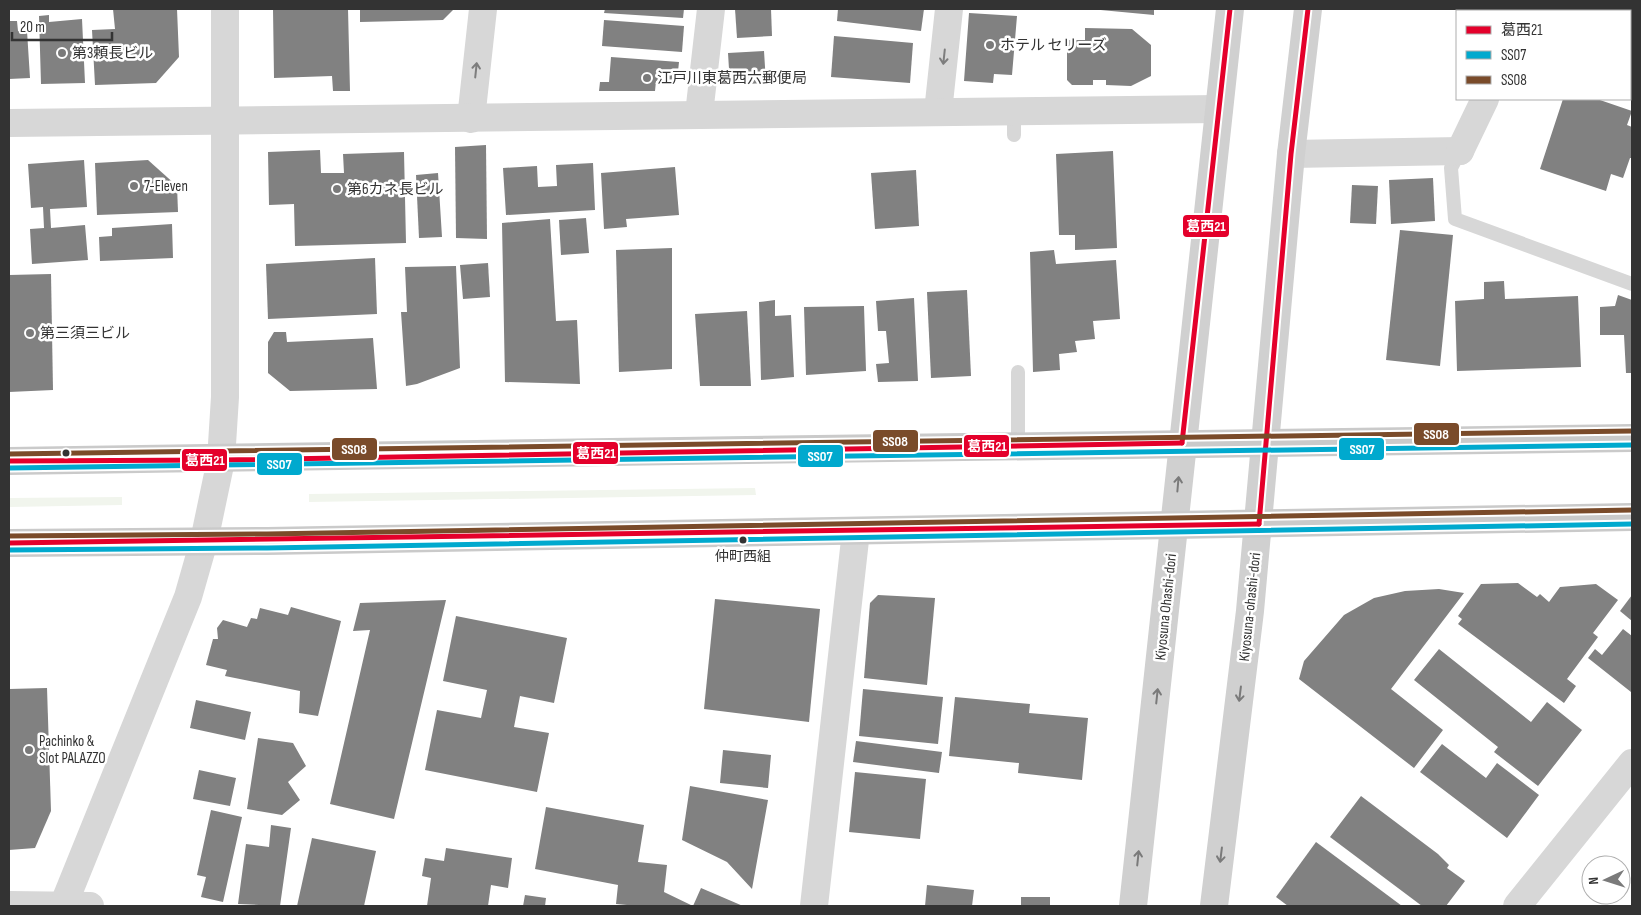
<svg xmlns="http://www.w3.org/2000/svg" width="1641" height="915" viewBox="0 0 1641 915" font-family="'Sofia Sans Condensed','Noto Sans JP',sans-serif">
<rect width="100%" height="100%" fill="#fff"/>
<g fill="#f1f5ed">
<path d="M755,488L756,495L309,502V494Z"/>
<path d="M122,497V505L9,507V498Z"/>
</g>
<g fill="#818181">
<path d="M113,9H177L179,57L156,83L95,85L92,30L115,29Z"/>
<path d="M273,9H348L350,91H333L332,76L274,78Z"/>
<path d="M360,9H454L443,20L360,22Z"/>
<path d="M605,9H684L683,18L604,13Z"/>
<path d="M735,9H771L772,36L737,38Z"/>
<path d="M838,9H924L921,31L837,21Z"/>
<path d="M1090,9H1154V15Z"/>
<path d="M969,13L1017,16L1012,75L994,74L993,83L964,81Z"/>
<path d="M49,15V22L82,19L85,83L41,84L39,16Z"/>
<path d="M604,20L684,26L682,52L602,46Z"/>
<path d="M9,21H17L18,31H27L30,78L9,79Z"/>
<path d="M1085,28L1132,29L1151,45V76L1131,86L1106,85V80H1093V85H1072L1067,80V40H1085Z"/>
<path d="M834,36L913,43L910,83L831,77Z"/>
<path d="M764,51L766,83L730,85L728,53Z"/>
<path d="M611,57L679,62L677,81H656L655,91H599L600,82H609Z"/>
<path d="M1563,99H1597L1632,111L1627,125L1632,127V158H1630L1623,178L1611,174L1606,191L1540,169Z"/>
<path d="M486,145L487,239L456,238L455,147Z"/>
<path d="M320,150L321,173H344L343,154L404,152L406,243L295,246L294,204L269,205L268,152Z"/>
<path d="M1113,151L1117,248L1075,250V235H1059L1056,154Z"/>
<path d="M84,160L87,207L50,209L51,228L85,225L88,260L32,264L30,229L44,228L43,207L31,208L28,164Z"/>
<path d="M148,160L177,186L178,212L97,215L95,163Z"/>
<path d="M593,163L595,210L506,215L503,168L537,166L538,187L557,186L556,165Z"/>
<path d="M675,167L679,215L626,219L627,227L604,229L601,173Z"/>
<path d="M916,170L919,226L875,229L871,173Z"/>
<path d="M438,173L442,237L419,238L416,175Z"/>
<path d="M1433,178L1435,221L1391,224L1389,180Z"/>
<path d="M1352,185L1378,186L1376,224L1350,223Z"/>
<path d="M586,218L589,253L561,255L559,220Z"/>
<path d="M550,219L556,321L577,320L580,384L505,382L502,223Z"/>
<path d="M172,224L173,258L100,261L99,237L112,236V228Z"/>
<path d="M1400,230L1453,235L1440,366L1386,360Z"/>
<path d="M672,248V369L619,372L616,250Z"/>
<path d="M1054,250L1056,264L1116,260L1120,319L1093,321L1095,339L1075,341L1077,352L1059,354L1060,370L1033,372L1030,252Z"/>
<path d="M375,258L377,314L268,319L266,264Z"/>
<path d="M488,263L490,297L463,299L460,265Z"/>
<path d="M456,266L460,368L417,384L406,386L401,312H407L405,267Z"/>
<path d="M51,274L53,390L9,392V275Z"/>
<path d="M1504,281L1505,299L1578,296L1581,367L1457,371L1455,301L1484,299V282Z"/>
<path d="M967,290L971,376L931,378L927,292Z"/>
<path d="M1618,295L1632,300V373H1626L1624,335H1600V307L1615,306Z"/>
<path d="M914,298L918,381L878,382L876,364L889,363L886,331H878L876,301Z"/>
<path d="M775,300V316L791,315L794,377L761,380L759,302Z"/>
<path d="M864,306L866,371L806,375L804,307Z"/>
<path d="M747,311L751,386H700L695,314Z"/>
<path d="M274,332H286L287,342L373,338L377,389L290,391L268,373V342Z"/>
<path d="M1518,583L1537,597L1540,594L1549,602L1560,587L1596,584L1618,600L1593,633L1598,637L1567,679L1576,686L1564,703L1458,624L1462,619L1458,616L1481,584Z"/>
<path d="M1439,589L1464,593L1391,689L1443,730L1414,768L1299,679L1304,661L1344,615L1374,598L1405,591Z"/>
<path d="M878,595L935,598L927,685L864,678L870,603Z"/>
<path d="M1632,595V621L1620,611Z"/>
<path d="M715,599L820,609L809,722L704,709Z"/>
<path d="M446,600L394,819L330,804L370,630L353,631L360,603Z"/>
<path d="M291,607L341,621L318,716L299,713L300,691L225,676L227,670L206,665L213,639H218L217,628L223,620L247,627L251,618L257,619L260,608L288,615Z"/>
<path d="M456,616L567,638L554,703L520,696L514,727L549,733L537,792L425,770L437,710L481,718L487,690L443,681Z"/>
<path d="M1623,629L1632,636L1631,692L1588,658L1595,649L1602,655Z"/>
<path d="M1439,649L1531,722L1547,702L1582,730L1538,786L1494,752L1498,747L1414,680Z"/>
<path d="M47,688L51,811L35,848L9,850V689Z"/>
<path d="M863,689L943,697L938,744L859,736Z"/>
<path d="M955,697L1030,704L1029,713L1088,718L1082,780L1018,773L1019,763L949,756Z"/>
<path d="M196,700L251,712L245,740L190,728Z"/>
<path d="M258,738L293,743L306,766L288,782L300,800L282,815L247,809Z"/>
<path d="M856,741L942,752L939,773L853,762Z"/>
<path d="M1442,744L1486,778L1497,763L1539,795L1507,838L1420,772Z"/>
<path d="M723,750L771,755L768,788L720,783Z"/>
<path d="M199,770L236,778L230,806L193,799Z"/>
<path d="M855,772L926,779L920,839L849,832Z"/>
<path d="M690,786L768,800L752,889L727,862L682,840Z"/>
<path d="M1361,796L1438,854L1449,865L1447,868L1465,881L1446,906H1422L1330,837Z"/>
<path d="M546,807L644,825L638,862L667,865L664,892L693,906L701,888L743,906H638L616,904L618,885L535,869Z"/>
<path d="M211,810L242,817L223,902L201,897L206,877L197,875Z"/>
<path d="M271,825L291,828L280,906L238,904L246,844L269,847Z"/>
<path d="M312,838L376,851L364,906H297Z"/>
<path d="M1316,842L1402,906H1288L1276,897Z"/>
<path d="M446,848L512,858L508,888L491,885L488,906H427L431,878L422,876L425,858L444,861Z"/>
<path d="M927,885L974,890L972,906H925Z"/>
<path d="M525,895L546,898L545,906H523Z"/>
<rect x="1021" y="897" width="29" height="9"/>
</g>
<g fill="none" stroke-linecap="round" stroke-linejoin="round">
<g stroke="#d7d7d7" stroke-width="14">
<path d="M1014,111V135"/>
<path d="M1460,151L1451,168L1455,219L1632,284"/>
<path d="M1018,372V445"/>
</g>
<g stroke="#d7d7d7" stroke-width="28">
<path d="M1617,9L1624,11"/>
<path d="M938,112L949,9"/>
<path d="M699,114L711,9"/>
<path d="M471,119L483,9"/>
<path d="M9,123L1219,109"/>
<path d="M1291,154L1460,151"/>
<path d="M814,906L856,531"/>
<path d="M1517,906L1632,763"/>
</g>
<g stroke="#d7d7d7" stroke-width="28">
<path d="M1528,11L1529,9"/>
<path d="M1460,151L1485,99"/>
<path d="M9,905L90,906"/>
<path d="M63,906L188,597L204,541L221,460L225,397V9"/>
</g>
<g stroke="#d0d0d0" stroke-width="28">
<path d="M1133,906L1230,9"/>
<path d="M1214,906L1250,611L1291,154L1308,9"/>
</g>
<g stroke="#cacaca" stroke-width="28">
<path d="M9,461C550,456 1091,441 1632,438"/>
<path d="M9,543L267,541L1632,517"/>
</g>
<defs>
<g id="bus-1">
<path d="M1182,443L1230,9"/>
<path d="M9,461L221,460L1182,443"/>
<path d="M1259,524L1291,154L1308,9"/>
<path d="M9,543L1259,524"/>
</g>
<g id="bus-2">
<path d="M9,468L1632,445"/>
<path d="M9,550L267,548L1632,524"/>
</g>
<g id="bus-3">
<path d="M9,454L1632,431"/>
<path d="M9,536L267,534L1632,510"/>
</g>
</defs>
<use href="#bus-1" stroke="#fff" stroke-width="9"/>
<use href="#bus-2" stroke="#fff" stroke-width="9"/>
<use href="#bus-3" stroke="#fff" stroke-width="9"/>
<use href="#bus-1" stroke="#e4002b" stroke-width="5"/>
<use href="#bus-2" stroke="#00a9ce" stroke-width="5"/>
<use href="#bus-3" stroke="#7a4b2a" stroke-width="5"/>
</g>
<defs><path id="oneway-shaft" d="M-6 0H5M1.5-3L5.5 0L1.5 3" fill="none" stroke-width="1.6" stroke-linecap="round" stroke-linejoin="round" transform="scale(1.25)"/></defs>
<g stroke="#7d7d7d">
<use href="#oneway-shaft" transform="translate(944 57) rotate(96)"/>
<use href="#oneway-shaft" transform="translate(476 70) rotate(-84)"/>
</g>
<g stroke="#7a7a7a">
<use href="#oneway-shaft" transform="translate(1178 484) rotate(-85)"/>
<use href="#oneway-shaft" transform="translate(1240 694) rotate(97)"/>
<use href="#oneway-shaft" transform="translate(1157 696) rotate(-84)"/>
<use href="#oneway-shaft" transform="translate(1221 855) rotate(97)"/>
<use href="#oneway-shaft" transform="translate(1138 858) rotate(-84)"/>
</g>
<g fill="#7a7a7a" stroke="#fff" stroke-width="2">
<circle cx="990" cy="45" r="5"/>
<circle cx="62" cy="53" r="5"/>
<circle cx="647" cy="78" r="5"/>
<circle cx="134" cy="186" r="5"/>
<circle cx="337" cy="189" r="5"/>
<circle cx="30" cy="333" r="5"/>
<circle cx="29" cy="750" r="5"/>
</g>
<g fill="#333" stroke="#fff" stroke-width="2">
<circle cx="66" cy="453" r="4.5"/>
<circle cx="743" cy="540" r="4.5"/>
</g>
<g text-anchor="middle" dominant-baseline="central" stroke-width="5" stroke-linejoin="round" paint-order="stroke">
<g font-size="14" fill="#333" stroke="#fff">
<text x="743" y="556">仲町西組</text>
</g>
<g font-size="15" fill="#333" stroke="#fff" text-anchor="start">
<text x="1000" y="45">ホテル セリーズ</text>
<text x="72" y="53">第3頼長ビル</text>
<text x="657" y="78">江戸川東葛西六郵便局</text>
<text x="144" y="186">7-Eleven</text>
<text x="347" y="189">第6カネ長ビル</text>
<text x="40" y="333">第三須三ビル</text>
<text x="39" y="741">Pachinko &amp;<tspan x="39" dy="17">Slot PALAZZO</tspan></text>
</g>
<g font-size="15" fill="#333" stroke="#fff">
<text transform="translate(1166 607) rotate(-84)">Kiyosuna Ohashi-dori</text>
<text transform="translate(1250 607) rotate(-84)">Kiyosuna-ohashi-dori</text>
</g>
</g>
<g stroke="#fff" stroke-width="2">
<rect x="1182" y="214" width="48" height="24" rx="5" fill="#e4002b"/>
<rect x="1413" y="422" width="47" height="24" rx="5" fill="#7a4b2a"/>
<rect x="872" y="429" width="47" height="24" rx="5" fill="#7a4b2a"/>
<rect x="963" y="434" width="47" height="24" rx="5" fill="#e4002b"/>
<rect x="1338" y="437" width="47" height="24" rx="5" fill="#00a9ce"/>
<rect x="331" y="437" width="47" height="24" rx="5" fill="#7a4b2a"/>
<rect x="572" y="441" width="47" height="24" rx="5" fill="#e4002b"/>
<rect x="797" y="444" width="47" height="24" rx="5" fill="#00a9ce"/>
<rect x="181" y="448" width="47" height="24" rx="5" fill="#e4002b"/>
<rect x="256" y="452" width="47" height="24" rx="5" fill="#00a9ce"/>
</g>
<g font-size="14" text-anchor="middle" font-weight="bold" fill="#fff">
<text x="1206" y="231">葛西21</text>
<text x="1436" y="439">SS08</text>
<text x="895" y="446">SS08</text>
<text x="987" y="451">葛西21</text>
<text x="1362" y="454">SS07</text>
<text x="354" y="454">SS08</text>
<text x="596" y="458">葛西21</text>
<text x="820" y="461">SS07</text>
<text x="205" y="465">葛西21</text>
<text x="279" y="469">SS07</text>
</g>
<rect width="1641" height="915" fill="none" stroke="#333333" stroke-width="20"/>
<rect x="1456" y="10" width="175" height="90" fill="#ffffff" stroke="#adadad"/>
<rect x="1466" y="26" width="25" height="8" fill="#e4002b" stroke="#adadad"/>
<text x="1501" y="35" font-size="15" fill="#333333">葛西21</text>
<rect x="1466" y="51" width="25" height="8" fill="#00a9ce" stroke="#adadad"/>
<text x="1501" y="60" font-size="15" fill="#333333">SS07</text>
<rect x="1466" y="76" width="25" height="8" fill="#7a4b2a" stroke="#adadad"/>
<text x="1501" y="85" font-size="15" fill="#333333">SS08</text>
<g transform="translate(1606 880) rotate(266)"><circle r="24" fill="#ffffff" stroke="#adadad"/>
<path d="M0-4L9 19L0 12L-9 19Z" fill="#7a7a7a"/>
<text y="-8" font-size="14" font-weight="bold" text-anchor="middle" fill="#333333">N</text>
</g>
<path d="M12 32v8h100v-8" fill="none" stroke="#333333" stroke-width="2.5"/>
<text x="20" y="32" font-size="15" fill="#333333" stroke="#ffffff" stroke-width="4" paint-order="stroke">20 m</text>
</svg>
